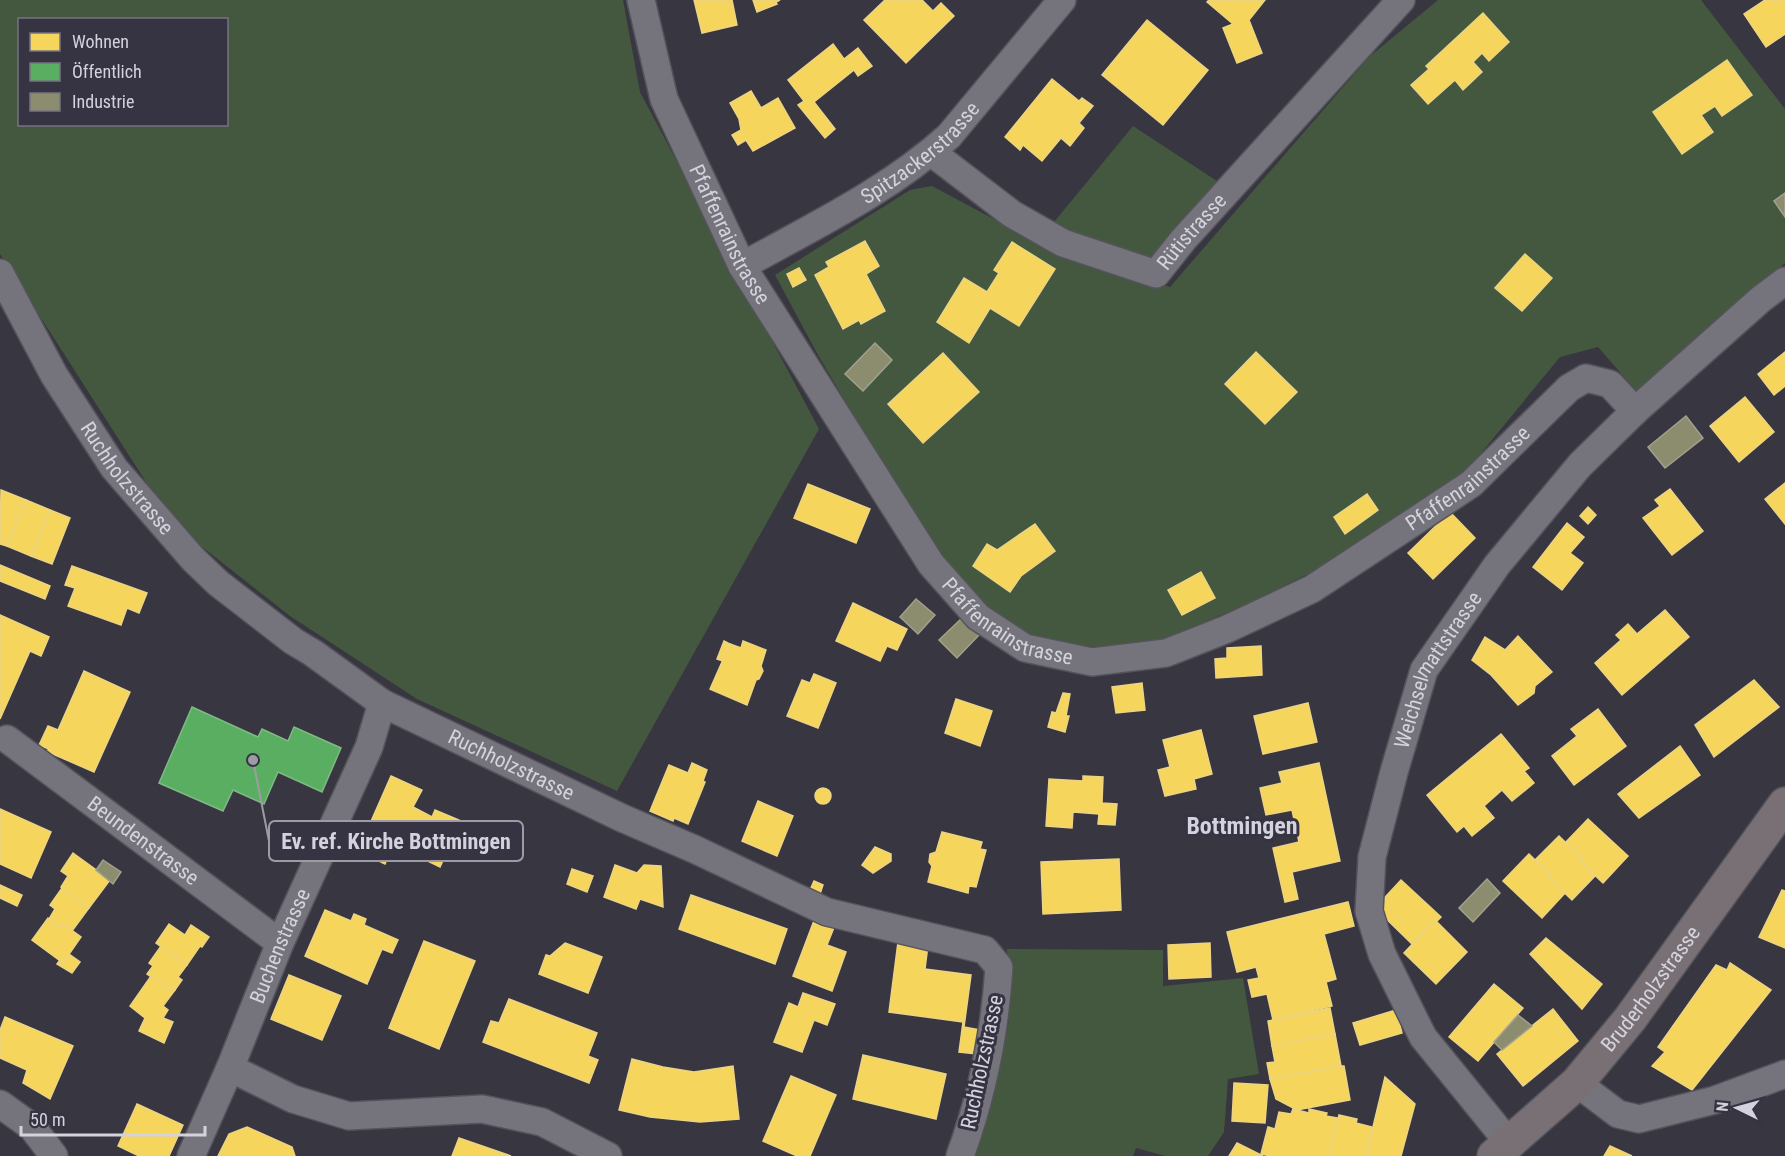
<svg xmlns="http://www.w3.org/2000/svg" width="1785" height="1156" viewBox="0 0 1785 1156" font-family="'Roboto Condensed',sans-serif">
<rect width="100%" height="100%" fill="#383640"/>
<g fill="#44583f" fill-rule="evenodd">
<path d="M0,0H623L640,92L819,429L617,791L417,699L290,616L173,524L0,254ZM20,20H226V124H20Z"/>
<path d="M1438,0H1701L1785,109V263L1744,296L1638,393L1598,347L1560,357L1459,480L1320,568L1243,606L1163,639L1094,647L1031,637L985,605L945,561L871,445L818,355L775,275L910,190L932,186L1020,233L1170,287L1369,57Z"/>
<path d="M1133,126L1223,185L1153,264L1050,227Z"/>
<path d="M1007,949L1163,950V986L1243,978L1259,1074L1228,1079L1224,1132L1208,1156H1165L1136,1148L1133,1156H974L994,1090L1009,1020Z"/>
</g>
<g fill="#f6d55c" stroke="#ecd483" stroke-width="1.5">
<path d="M694,0H732L737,25L702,33Z"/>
<path d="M753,0H780L776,2L777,4L757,12Z"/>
<path d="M885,0H922L933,11L941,3L954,16L906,63L864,20Z"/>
<path d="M1209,0H1265L1249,20L1262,53L1237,63L1223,28L1233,24L1207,2Z"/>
<path d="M1765,0H1785V34L1766,47L1744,14Z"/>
<path d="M1483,13L1509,42L1489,61L1482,53L1473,62L1482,72L1463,90L1455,80L1428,104L1411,85L1429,69L1426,66Z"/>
<path d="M1147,20L1208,70L1163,125L1102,75Z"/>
<path d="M833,44L844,59L858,48L872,66L858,76L854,70L814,102L835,129L825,138L798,105L804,101L788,80Z"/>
<path d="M1727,60L1752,95L1722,116L1715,106L1701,115L1713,132L1682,154L1653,112Z"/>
<path d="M1052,79L1079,101L1082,98L1093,106L1079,123L1084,128L1070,146L1061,138L1042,161L1023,145L1020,150L1005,137Z"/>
<path d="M751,91L761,108L778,98L795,128L753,151L746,140L738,145L732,135L741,130L739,119L730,103Z"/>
<path d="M865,241L879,266L866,274L885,311L861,324L859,320L843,329L815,275L829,267L826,262Z"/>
<path d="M1012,242L1055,269L1019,326L990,308L969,343L937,322L964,278L987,292L999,273L994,270Z"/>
<path d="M1525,254L1552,278L1522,311L1495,288Z"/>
<path d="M799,268L806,280L793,287L787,274Z"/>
<path d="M1256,352L1297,392L1265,424L1225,384Z"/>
<path d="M1785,352V386L1774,395L1758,374Z"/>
<path d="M943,353L979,392L923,443L888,404Z"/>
<path d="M1745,397L1774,432L1739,462L1710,426Z"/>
<path d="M1785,483V524L1765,499Z"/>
<path d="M808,484L870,509L856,543L794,518Z"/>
<path d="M1670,489L1703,531L1672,555L1643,518L1660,506L1655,500Z"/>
<path d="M1,490L26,500L7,546L0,544Z"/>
<path d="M1367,494L1378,510L1345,534L1334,517Z"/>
<path d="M26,500L50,510L31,556L7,546Z"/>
<path d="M1588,507L1596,515L1588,524L1580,516Z"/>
<path d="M50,510L70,518L52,564L31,556Z"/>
<path d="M1450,512L1475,538L1433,579L1408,553Z"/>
<path d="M1567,523L1584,537L1570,553L1583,563L1562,590L1533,567Z"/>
<path d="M1035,524L1055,551L1021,576L1010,592L973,566L987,544L997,550Z"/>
<path d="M0,565L50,586L45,599L0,581Z"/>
<path d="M72,566L147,593L139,613L127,608L121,625L68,606L75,588L65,585Z"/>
<path d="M1201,572L1215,598L1182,615L1168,590Z"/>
<path d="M853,603L907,629L897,650L887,646L880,661L836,641Z"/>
<path d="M1665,610L1689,637L1622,695L1595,663L1621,640L1616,635L1628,624L1637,634Z"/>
<path d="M0,615L49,637L41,656L30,651L0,719Z"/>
<path d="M1518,636L1552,672L1535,686L1534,693L1518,705L1491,675L1472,660L1485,637L1505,650Z"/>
<path d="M724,641L730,644L723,661L717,659Z"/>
<path d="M743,641L766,650L761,666L763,671L759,679L756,680L747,705L710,689L730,644L741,648Z"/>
<path d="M1261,646L1262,675L1216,678L1215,659L1227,658V648Z"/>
<path d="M84,671L130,692L94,772L46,751L49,749L39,745L48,726L58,730Z"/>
<path d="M814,674L836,683L818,728L787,716L802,680L810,683Z"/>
<path d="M1754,680L1779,707L1714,757L1695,725Z"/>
<path d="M1142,683L1145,710L1116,713L1112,687Z"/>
<path d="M1063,693L1070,694L1066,716H1069L1065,732L1048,727L1052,712L1056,713Z"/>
<path d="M956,699L992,711L980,746L945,733Z"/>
<path d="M1308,703L1317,742L1263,754L1254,716Z"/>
<path d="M1598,709L1626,746L1574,785L1552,756L1577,736L1571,729Z"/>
<path d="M1201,730L1212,774L1194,779L1196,789L1165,796L1158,770L1170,767L1163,740Z"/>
<path d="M1501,734L1529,768L1524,771L1534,783L1512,801L1502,790L1484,806L1494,818L1472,836L1464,826L1457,832L1427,795Z"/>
<path d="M1680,746L1700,775L1639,818L1618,794Z"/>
<path d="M692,763L707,770L703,781L705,782L688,824L674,818L673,821L650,811L669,765L688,773Z"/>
<path d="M1319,763L1340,861L1292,872L1298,899L1285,902L1273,848L1299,842L1292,810L1266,815L1260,788L1282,783L1279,772Z"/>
<path d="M391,776L422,790L413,807L432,817L435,810L461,821L440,867L415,855L418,848L395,839L385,864L358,851Z"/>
<path d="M1083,776L1103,777L1102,803L1117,804L1115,825L1098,824L1099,814L1073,812L1072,828L1046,826L1049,779L1083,781Z"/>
<circle cx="823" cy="796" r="8"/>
<path d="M758,801L793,816L777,856L742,841Z"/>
<path d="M0,809L51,832L31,878L0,864Z"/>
<path d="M1588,819L1628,856L1603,883L1580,861L1582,859L1565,843Z"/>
<path d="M942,832L982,842L980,849L986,850L976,887L969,886L968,893L928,882L932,866L929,862L930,854L936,852Z"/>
<path d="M1559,836L1582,859L1580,861L1595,876L1572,900L1549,878L1551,876L1535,860Z"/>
<path d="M875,847L891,854V861L873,873L862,865Z"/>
<path d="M73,853L110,880L89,908L61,887L68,876L61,871Z"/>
<path d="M1529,854L1551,876L1549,878L1565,893L1542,918L1503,881Z"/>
<path d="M1119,859L1121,910L1043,914L1041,862Z"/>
<path d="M615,865L637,873L644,865L661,866L663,907L640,899L636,909L604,897Z"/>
<path d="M572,869L593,876L587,892L567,884Z"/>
<path d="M1401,880L1441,917L1436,922L1435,920L1412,944L1375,908Z"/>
<path d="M814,881L823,885L820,894L810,890Z"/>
<path d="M0,885L22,895L17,906L0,898Z"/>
<path d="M62,888L89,908L72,931L63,924L60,927L49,919L55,909L50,905Z"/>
<path d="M1782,890L1785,891V948L1759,937Z"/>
<path d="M691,895L787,929L775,964L679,929Z"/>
<path d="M1348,902L1354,926L1324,934L1336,979L1326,982L1332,1006L1273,1020L1267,994L1252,997L1248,980L1259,978L1256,967L1237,972L1227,932Z"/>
<path d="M325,910L351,921L354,914L366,919L364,925L398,940L392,953L382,949L367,984L305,956Z"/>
<path d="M48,918L60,927L63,924L81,937L63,963L32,940Z"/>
<path d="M815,918L835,925L827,945L846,952L832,991L793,976Z"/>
<path d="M1435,920L1467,952L1436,984L1404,953Z"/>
<path d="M169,924L185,935L191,925L209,937L202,947L200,946L187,965L156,943Z"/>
<path d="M1546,938L1602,984L1582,1009L1530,954Z"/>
<path d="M424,941L475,961L439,1049L389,1028Z"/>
<path d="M898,942L928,945L925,969L971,975L964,1027L981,1030L977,1054L959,1052L963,1022L889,1012Z"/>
<path d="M565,943L602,957L588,993L539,974L546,955L550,956Z"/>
<path d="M1210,943L1211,977L1169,979L1168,945Z"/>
<path d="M161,946L187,965L178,977L182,980L175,990L170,987L169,989L147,974L153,966L149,963Z"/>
<path d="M69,954L80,962L72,973L57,964L60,960L63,963Z"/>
<path d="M1730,963L1771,990L1692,1090L1652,1066L1665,1052L1658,1047L1716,965L1727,970Z"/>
<path d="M289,975L341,996L322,1040L271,1019Z"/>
<path d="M151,976L169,989L170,987L175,990L163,1006L168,1010L163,1018L173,1022L164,1043L139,1031L145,1018L130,1006Z"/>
<path d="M1494,984L1523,1008L1478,1061L1449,1037Z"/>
<path d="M803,993L835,1004L827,1025L814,1020L802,1052L774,1042L789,1003L798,1007Z"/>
<path d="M509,999L597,1033L588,1056L598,1060L589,1083L483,1042L491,1021L499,1023Z"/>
<path d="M1330,1008L1335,1034L1272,1046L1268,1021Z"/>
<path d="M1553,1009L1578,1041L1523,1086L1497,1054Z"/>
<path d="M1396,1010L1402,1033L1360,1045L1353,1023Z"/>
<path d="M5,1017L73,1046L50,1099L23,1083L27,1070L0,1058V1030Z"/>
<path d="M1335,1034L1341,1066L1270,1079L1267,1063L1275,1062L1272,1046Z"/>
<path d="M863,1055L946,1074L936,1119L853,1099Z"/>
<path d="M632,1059L663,1067L694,1072L733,1066L739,1119L700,1122L650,1117L619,1110Z"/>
<path d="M1341,1066H1344L1350,1100L1297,1110L1276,1099L1270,1079Z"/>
<path d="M791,1076L836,1095L810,1156H797L763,1141Z"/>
<path d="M1385,1077L1415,1104L1401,1156H1366Z"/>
<path d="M1234,1083L1268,1085L1265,1123L1232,1121Z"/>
<path d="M137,1104L183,1125L169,1156H139L118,1146Z"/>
<path d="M1293,1109L1309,1113V1109L1327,1113L1326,1116L1338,1118L1329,1156H1270L1261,1154L1268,1127L1275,1129L1279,1112L1291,1114Z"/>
<path d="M1339,1115L1357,1119L1356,1123L1372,1127L1366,1156H1329Z"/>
<path d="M247,1127L292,1147L295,1156H218L229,1134Z"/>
<path d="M459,1138L511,1156H452Z"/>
<path d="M1237,1143L1263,1156H1229Z"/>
<path d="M1610,1146L1632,1156H1604Z"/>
</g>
<path fill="#5aae61" stroke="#7fb986" stroke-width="1.5" d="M192,707L258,737L262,729L288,741L294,727L341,748L322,792L278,772L264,804L233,790L223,811L159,783Z"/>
<g fill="#8c8c6e" stroke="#a2a18f" stroke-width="1.5">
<path d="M1785,193V217L1774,201Z"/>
<path d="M875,343L892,360L863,391L845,374Z"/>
<path d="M1686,416L1703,438L1665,468L1648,447Z"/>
<path d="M916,599L935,615L918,634L900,617Z"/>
<path d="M962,618L979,635L957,658L939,640Z"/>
<path d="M103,860L121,872L113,884L96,870Z"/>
<path d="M1487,879L1500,893L1473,922L1459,908Z"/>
<path d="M1518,1015L1532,1026L1502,1050L1494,1042Z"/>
</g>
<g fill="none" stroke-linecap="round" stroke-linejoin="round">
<defs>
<g id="minor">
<path id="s1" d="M641,0L664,99L742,266L931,564L978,617L1025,648L1092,662L1166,653L1227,629L1312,589L1471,484L1569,388L1586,378L1610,384L1635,411"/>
<path id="s2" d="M931,152L1012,214L1063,243L1156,274L1183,240L1401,0"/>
<path id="s3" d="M742,266C814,226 888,191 949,136L1062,0"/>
<path id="s4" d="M0,273L54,375L114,468L193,559L218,583L293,641L313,653L382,703L622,818L694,849L827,912L985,950L999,967C995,1031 982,1096 960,1156"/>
<path id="s5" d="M7,739L280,943"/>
<path d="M230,1068L293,1099L349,1116L482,1109L542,1122L608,1156"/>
<path d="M1577,1083L1618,1114L1639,1119L1715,1100L1785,1074"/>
<path d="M0,1104L32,1127L54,1156"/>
<path id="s6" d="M1509,1143L1423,1037L1382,954L1369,911L1372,857L1394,772L1424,670L1497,565L1580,465L1635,411L1761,299L1785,281"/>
<path id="s7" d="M191,1156L230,1068L280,943L369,747L382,703"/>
</g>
<g id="major">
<path id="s8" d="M1494,1156L1577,1083L1630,1019L1785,804"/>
</g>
</defs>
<use href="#minor" stroke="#54535a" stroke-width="30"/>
<use href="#major" stroke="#54535a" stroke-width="36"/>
<use href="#minor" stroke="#75747c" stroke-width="27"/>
<use href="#major" stroke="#797076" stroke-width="33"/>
</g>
<g text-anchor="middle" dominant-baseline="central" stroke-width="6" stroke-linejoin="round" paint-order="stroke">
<g font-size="21" fill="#d4d3dd" stroke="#363343">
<text stroke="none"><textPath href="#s3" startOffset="212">Spitzackerstrasse</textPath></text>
<text stroke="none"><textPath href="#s2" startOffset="314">Rütistrasse</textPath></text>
<text stroke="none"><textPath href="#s1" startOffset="252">Pfaffenrainstrasse</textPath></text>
<text stroke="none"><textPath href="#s4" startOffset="242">Ruchholzstrasse</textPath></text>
<text stroke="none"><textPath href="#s1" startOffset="1260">Pfaffenrainstrasse</textPath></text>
<text stroke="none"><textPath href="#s1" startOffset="738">Pfaffenrainstrasse</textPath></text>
<text stroke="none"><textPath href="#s6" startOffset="528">Weichselmattstrasse</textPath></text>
<text stroke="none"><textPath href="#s4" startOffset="728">Ruchholzstrasse</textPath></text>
<text stroke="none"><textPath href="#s5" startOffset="170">Beundenstrasse</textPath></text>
<text stroke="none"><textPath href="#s7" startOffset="228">Buchenstrasse</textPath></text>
<text stroke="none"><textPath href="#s8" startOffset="230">Bruderholzstrasse</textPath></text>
<text transform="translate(982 1062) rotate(-78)">Ruchholzstrasse</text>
</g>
<g font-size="24" font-weight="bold" fill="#d4d3dd" stroke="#363343">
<text x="1242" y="826">Bottmingen</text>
</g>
</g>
<path fill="none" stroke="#9d9ca6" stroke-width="2" d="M253 760L269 841"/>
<circle fill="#9d9ca6" stroke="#363343" stroke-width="2" cx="253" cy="760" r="6"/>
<rect fill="#363343" stroke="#9d9ca6" stroke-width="2" x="269" y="821" width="254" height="40" rx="6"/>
<g font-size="22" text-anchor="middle" font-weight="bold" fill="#d4d3dd">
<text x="396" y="849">Ev. ref. Kirche Bottmingen</text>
</g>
<rect x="18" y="18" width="210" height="108" fill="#363343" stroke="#757381" stroke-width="1.5"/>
<rect x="30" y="33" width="30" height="18" fill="#f6d55c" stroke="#757381" stroke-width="1.5"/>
<text x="72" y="48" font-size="18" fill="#d4d3dd">Wohnen</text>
<rect x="30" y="63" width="30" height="18" fill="#5aae61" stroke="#757381" stroke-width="1.5"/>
<text x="72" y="78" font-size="18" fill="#d4d3dd">Öffentlich</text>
<rect x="30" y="93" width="30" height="18" fill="#8c8c6e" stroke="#757381" stroke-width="1.5"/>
<text x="72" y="108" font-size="18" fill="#d4d3dd">Industrie</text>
<g transform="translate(1737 1108) rotate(275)" stroke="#363343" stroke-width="4.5" paint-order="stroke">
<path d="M0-4.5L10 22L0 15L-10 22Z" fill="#d4d3dd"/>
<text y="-9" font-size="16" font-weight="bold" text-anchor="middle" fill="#d4d3dd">N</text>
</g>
<path d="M21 1126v9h184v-9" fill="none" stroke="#d4d3dd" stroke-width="3"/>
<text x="30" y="1126" font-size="18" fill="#d4d3dd" stroke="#363343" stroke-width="4.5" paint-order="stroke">50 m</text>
</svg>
